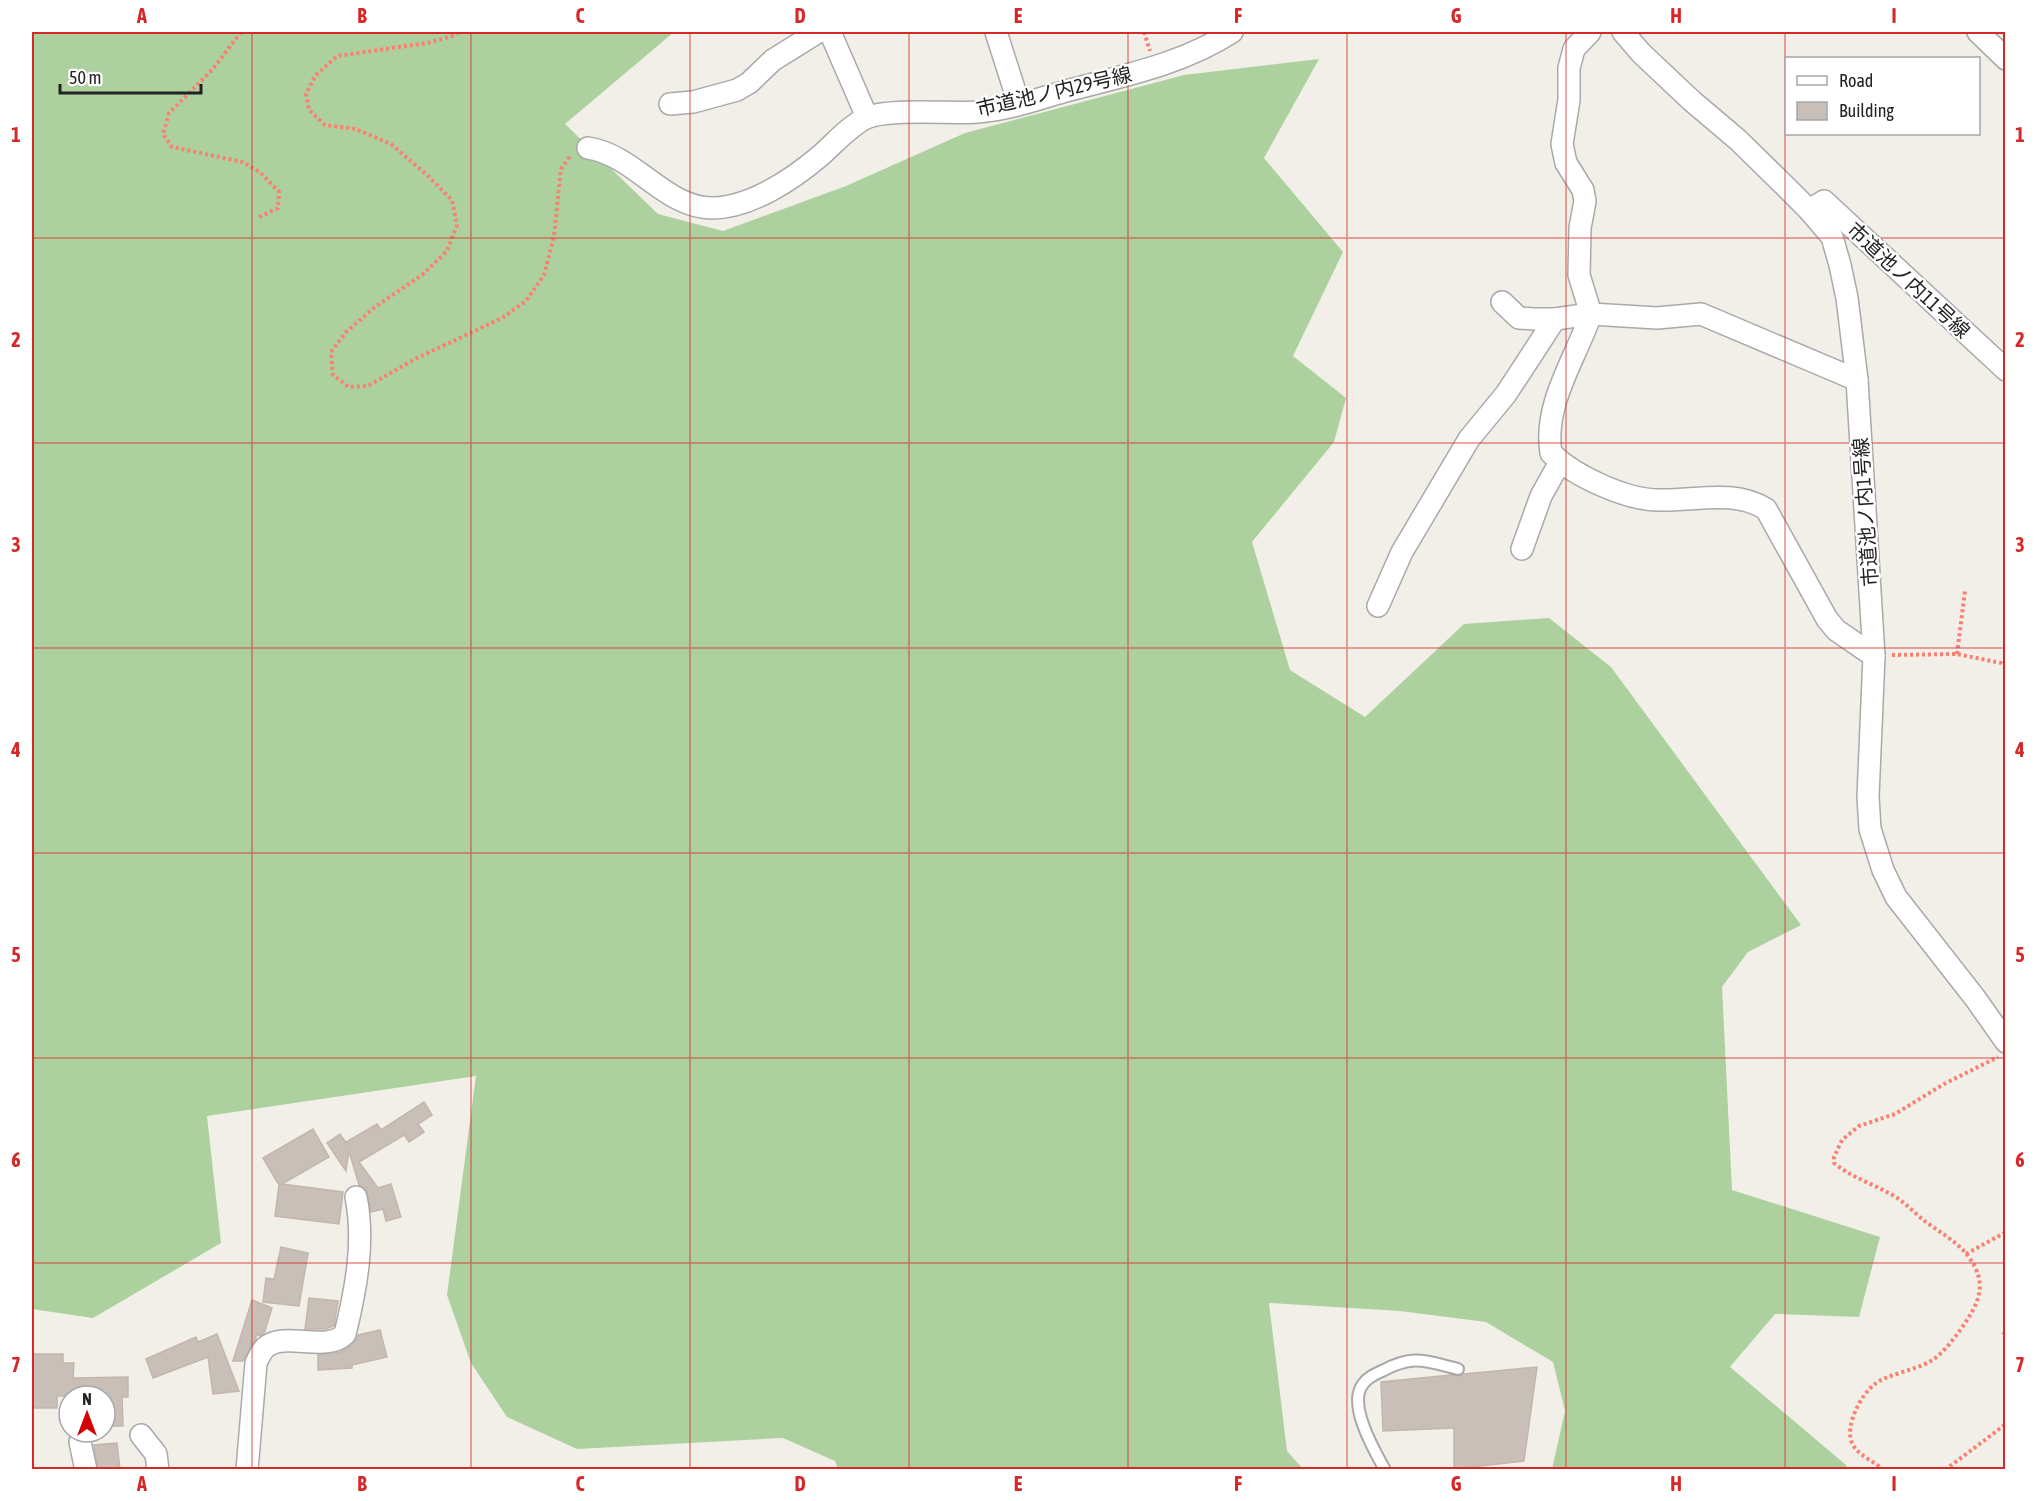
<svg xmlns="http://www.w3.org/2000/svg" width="2037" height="1501" viewBox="0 0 2037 1501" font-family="'Asap Condensed','Noto Sans JP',sans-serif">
<rect width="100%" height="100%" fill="#f2efe9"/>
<path fill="#add19e" d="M32,32H674L565,124L658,214L723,231L846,186L965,133L1184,75L1319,59L1264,158L1343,252L1293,356L1346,398L1334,442L1252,542L1290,670L1365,717L1464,624L1549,618L1611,667L1801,925L1748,952L1722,987L1732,1190L1880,1237L1859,1317L1775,1314L1730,1367L1846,1465L1848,1470L1552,1469L1565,1411L1553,1362L1486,1322L1400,1311L1269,1303L1287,1451L1303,1469H838L835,1461L783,1438L577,1449L507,1417L471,1363L447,1295L476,1076L207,1116L221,1243L93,1318L32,1309Z"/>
<g fill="#c7bfb8" stroke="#c4b6ab" stroke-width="1.5">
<path d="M424,1102L432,1115L418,1124L424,1132L409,1142L404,1135L359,1162L378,1188L391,1184L401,1217L386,1221L383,1209L371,1212L368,1195L366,1189L359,1185L349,1151L346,1171L327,1143L340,1134L347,1144L346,1142L377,1124L381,1130Z"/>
<path d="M313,1129L329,1157L282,1184L343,1192L339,1224L275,1216L279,1185L263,1158Z"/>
<path d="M281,1247L308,1253L299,1306L263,1302L266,1278L274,1279Z"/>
<path d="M309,1298L338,1301L334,1326L325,1329H305Z"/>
<path d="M252,1300L272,1308L264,1334L260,1336L256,1334V1339L243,1361H233Z"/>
<path d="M380,1330L387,1357L352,1365V1368L318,1370V1355L340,1352L352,1345L358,1335Z"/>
<path d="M217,1334L239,1391L213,1394L208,1357L153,1378L146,1359L196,1337L198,1342Z"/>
<path d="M32,1354H63V1363H74L73,1378L128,1377V1397H122L123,1426H107V1397L105,1396H57V1408H32Z"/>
<path d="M1537,1367L1524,1461L1454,1469V1428L1383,1431L1381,1382L1451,1375L1459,1376L1464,1374Z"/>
<path d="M117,1443L120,1470H98L94,1445Z"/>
</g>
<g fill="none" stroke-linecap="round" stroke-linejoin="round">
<defs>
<path id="service" d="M1385,1470C1374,1450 1347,1404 1363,1384C1368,1377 1375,1374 1382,1371C1414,1354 1425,1361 1458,1369"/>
<g id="minor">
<path d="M830,32L867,117"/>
<path d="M996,32L1019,104"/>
<path d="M1590,32L1574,49L1569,68V100L1562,144L1566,163L1583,190L1585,201L1580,228L1579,275L1591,314C1576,358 1543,404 1551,453C1574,476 1626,500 1659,500C1695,501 1734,489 1766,509L1827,619L1836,630L1874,656"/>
<path d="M1623,32L1641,53L1692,101L1738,140L1783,184L1809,210L1832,237L1840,265L1847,298L1857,380L1874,656L1868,797L1870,829L1883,870L1896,897L1975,998L2006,1042"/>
<path d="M1978,32L2006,59"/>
<path d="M670,104L693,102L737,90L749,83L773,60L818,32"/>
<path d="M588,148C635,155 665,208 712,208C750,208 793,179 820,156C835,143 848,127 866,118C887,108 951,114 978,112C1008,110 1038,99 1066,91C1122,76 1183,64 1232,32"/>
<path d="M1809,210L1824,201L2006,370"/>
<path d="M1502,302L1519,318L1534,319H1555L1591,314L1657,318L1701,314L1857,380"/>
<path d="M1522,549L1541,496L1560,462"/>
<path d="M1378,606L1402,552L1469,439L1506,394L1555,319"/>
<path d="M141,1435L156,1454L158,1470"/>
<path d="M80,1442L86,1470"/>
<path d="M247,1470L256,1363C259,1357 261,1351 266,1347C285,1331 326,1353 345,1334C356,1289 365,1242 356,1197"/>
</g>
</defs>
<use href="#service" stroke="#a9a9a9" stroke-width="14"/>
<use href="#minor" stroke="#a9a9a9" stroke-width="24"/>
<g stroke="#fa8072" stroke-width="4" stroke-dasharray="3 3" stroke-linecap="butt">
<path d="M241,32L212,70L169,113L163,134L172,147L243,162L261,173L279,192L278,208L259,217"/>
<path d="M458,32L456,35L427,43L337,56L315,76L306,94L309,110L325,125L356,129L391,144L427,175L452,200L457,225L447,251L422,275L375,307L346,332L331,352L333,375L349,387L368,386L415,359L502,318L526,301L544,275L554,236L561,169L571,155"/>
<path d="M1144,32L1150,51"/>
<path d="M1957,654L1965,591"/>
<path d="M1892,655L1957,654L2001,663L2006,668"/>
<path d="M1966,1254L2006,1232"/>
<path d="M2003,1332L2006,1335"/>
<path d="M1884,1470C1874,1461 1860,1457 1853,1445C1843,1428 1861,1394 1875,1384C1885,1375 1915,1370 1929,1362C1942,1355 1952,1341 1961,1329C1979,1303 1989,1284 1968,1256C1957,1241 1936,1230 1922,1219C1913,1211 1904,1202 1894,1196C1874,1184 1852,1178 1834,1163V1157L1842,1140L1859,1126L1895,1114L1944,1084L1998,1057"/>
<path d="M1945,1470L2006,1424"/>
</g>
<use href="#service" stroke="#fff" stroke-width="10"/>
<use href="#minor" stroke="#fff" stroke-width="21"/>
</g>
<path fill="none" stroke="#d62828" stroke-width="1.5" stroke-opacity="0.55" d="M252,32V1470M471,32V1470M690,32V1470M909,32V1470M1128,32V1470M1347,32V1470M1566,32V1470M1785,32V1470M32,238H2006M32,443H2006M32,648H2006M32,853H2006M32,1058H2006M32,1263H2006"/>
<g text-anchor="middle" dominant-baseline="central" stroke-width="4.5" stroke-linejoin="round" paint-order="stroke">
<g font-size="20" fill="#222" stroke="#fff">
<text transform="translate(1054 91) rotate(-13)">市道池ノ内29号線</text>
<text transform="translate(1909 280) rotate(43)">市道池ノ内11号線</text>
<text transform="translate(1865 512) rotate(-94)">市道池ノ内1号線</text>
</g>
</g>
<rect width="2037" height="1501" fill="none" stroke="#ffffff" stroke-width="66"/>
<rect x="1785" y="57" width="195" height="78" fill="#ffffff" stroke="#a7a7a7" stroke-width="1.5"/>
<rect x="1797" y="76" width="30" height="9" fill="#ffffff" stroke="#a7a7a7" stroke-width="1.5"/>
<text x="1839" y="87" font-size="18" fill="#222222">Road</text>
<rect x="1797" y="102" width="30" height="18" fill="#c7bfb8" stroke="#a7a7a7" stroke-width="1.5"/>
<text x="1839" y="117" font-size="18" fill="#222222">Building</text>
<g transform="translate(87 1414)"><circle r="28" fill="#ffffff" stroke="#a7a7a7" stroke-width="1.5"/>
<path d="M0-4.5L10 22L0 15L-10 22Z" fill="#d40000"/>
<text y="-9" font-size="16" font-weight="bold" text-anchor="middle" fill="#222222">N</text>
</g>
<path d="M60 84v9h141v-9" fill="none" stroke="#222222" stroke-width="3"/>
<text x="69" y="84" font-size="18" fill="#222222" stroke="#ffffff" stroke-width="4.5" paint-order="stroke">50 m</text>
<rect x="33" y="33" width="1971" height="1435" fill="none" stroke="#d62828" stroke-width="2"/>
<g font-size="20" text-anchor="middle" font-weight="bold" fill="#d62828">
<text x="142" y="23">A</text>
<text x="362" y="23">B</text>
<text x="580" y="23">C</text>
<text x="800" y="23">D</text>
<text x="1018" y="23">E</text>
<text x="1238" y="23">F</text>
<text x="1456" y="23">G</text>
<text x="1676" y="23">H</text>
<text x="1894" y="23">I</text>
<text x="16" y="142">1</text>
<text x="2020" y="142">1</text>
<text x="16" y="347">2</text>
<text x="2020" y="347">2</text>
<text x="16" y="552">3</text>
<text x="2020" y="552">3</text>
<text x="16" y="757">4</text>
<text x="2020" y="757">4</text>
<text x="16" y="962">5</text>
<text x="2020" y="962">5</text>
<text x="16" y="1167">6</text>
<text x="2020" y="1167">6</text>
<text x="16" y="1372">7</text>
<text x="2020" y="1372">7</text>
<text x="142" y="1491">A</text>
<text x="362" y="1491">B</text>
<text x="580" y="1491">C</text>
<text x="800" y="1491">D</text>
<text x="1018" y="1491">E</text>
<text x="1238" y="1491">F</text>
<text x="1456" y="1491">G</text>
<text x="1676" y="1491">H</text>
<text x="1894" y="1491">I</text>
</g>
</svg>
